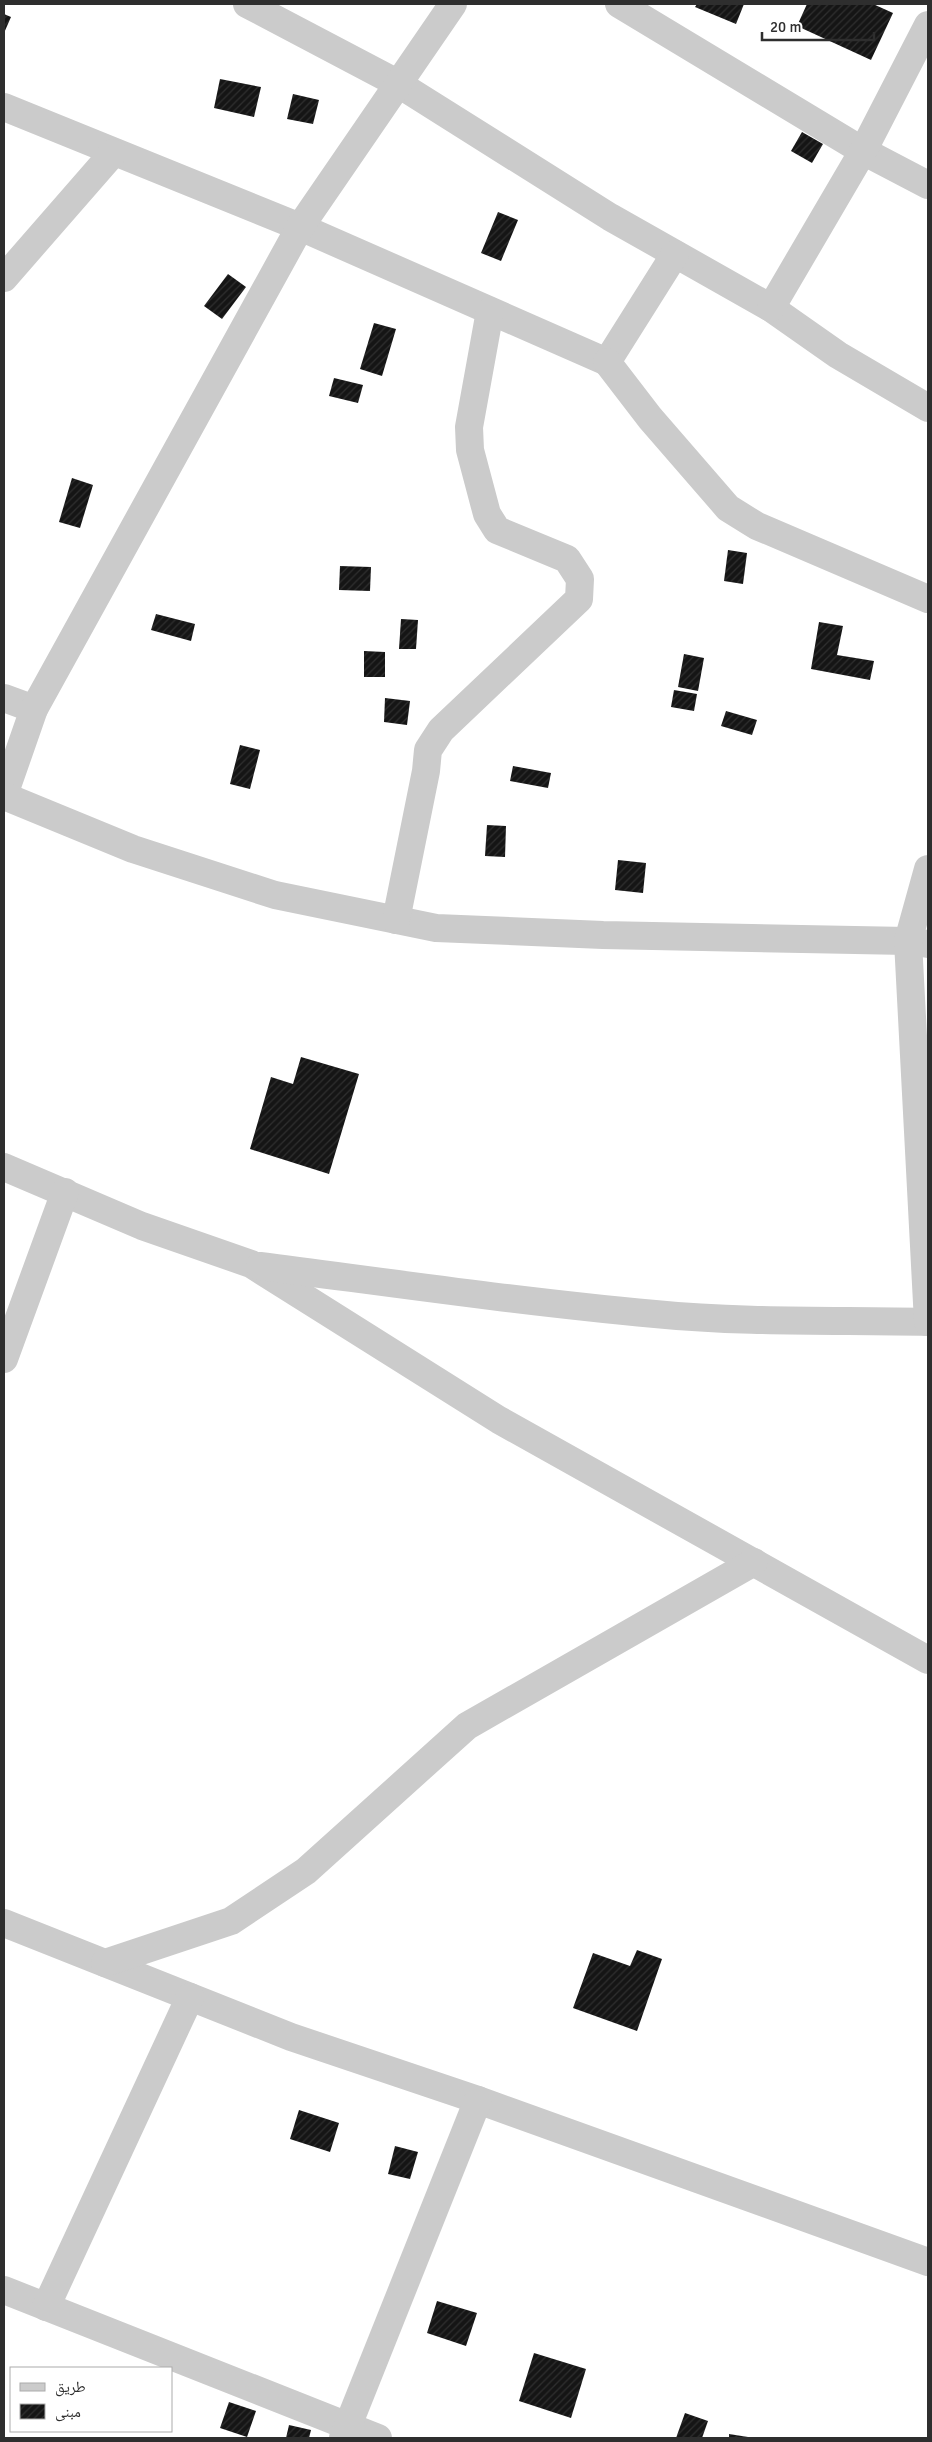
<svg xmlns="http://www.w3.org/2000/svg" width="932" height="2442" viewBox="0 0 932 2442" font-family="Signika,'Noto Naskh Arabic',sans-serif">
<defs>
<pattern id="building-hatch" width="6" height="6" patternUnits="userSpaceOnUse" patternTransform="scale(1.25)"><rect width="6" height="6" fill="#151515"/><path d="M-1 1l2-2M0 6l6-6M5 7l2-2" fill="none" stroke="#2f2f2f"/></pattern>
</defs>
<rect width="100%" height="100%" fill="#fff"/>
<g fill="url(#building-hatch)">
<path d="M697,4H744L736,24L695,7Z"/>
<path d="M807,4H873L893,13L871,60L797,26Z"/>
<path d="M4,14L11,17L4,33Z"/>
<path d="M220,79L261,87L254,117L214,108Z"/>
<path d="M293,94L319,100L313,124L287,119Z"/>
<path d="M802,132L823,144L812,163L791,151Z"/>
<path d="M498,212L518,220L501,261L481,253Z"/>
<path d="M228,274L246,287L222,319L204,306Z"/>
<path d="M374,323L396,329L382,376L360,369Z"/>
<path d="M334,378L363,385L358,403L329,396Z"/>
<path d="M72,478L93,485L80,528L59,522Z"/>
<path d="M728,550L747,553L743,584L724,581Z"/>
<path d="M340,566L371,567L370,591L339,590Z"/>
<path d="M156,614L195,624L191,641L151,630Z"/>
<path d="M401,619L418,620L416,649H399Z"/>
<path d="M819,622L843,626L837,655L874,661L870,680L811,669Z"/>
<path d="M364,651L385,652V677H364Z"/>
<path d="M684,654L704,658L698,691L678,687Z"/>
<path d="M674,690L697,694L694,711L671,707Z"/>
<path d="M385,698L410,701L407,725L384,722Z"/>
<path d="M726,711L757,720L752,735L721,726Z"/>
<path d="M240,745L260,750L250,789L230,784Z"/>
<path d="M513,766L551,773L548,788L510,781Z"/>
<path d="M487,825L506,826L505,857L485,856Z"/>
<path d="M618,860L646,863L643,893L615,890Z"/>
<path d="M301,1057L359,1074L329,1174L250,1149L271,1077L293,1084Z"/>
<path d="M637,1950L662,1959L637,2031L573,2008L593,1953L630,1966Z"/>
<path d="M299,2110L339,2123L330,2152L290,2139Z"/>
<path d="M395,2146L418,2152L410,2179L388,2174Z"/>
<path d="M437,2301L477,2313L466,2346L427,2333Z"/>
<path d="M534,2353L586,2369L571,2418L519,2401Z"/>
<path d="M229,2402L256,2411L247,2437L220,2428Z"/>
<path d="M685,2413L708,2421L702,2438H676Z"/>
<path d="M289,2425L311,2430L309,2438H286Z"/>
<path d="M729,2434L748,2437V2438H729Z"/>
</g>
<g fill="none" stroke-linecap="round" stroke-linejoin="round">
<g stroke="#cbcbcb" stroke-width="28">
<path d="M247,4L397,83L610,217L771,308L838,355L928,408"/>
<path d="M619,4L863,151L928,185"/>
<path d="M4,107L300,227L607,362L675,254"/>
<path d="M4,278L113,153"/>
<path d="M771,308L863,151L928,25"/>
<path d="M607,362L650,418L728,508L757,526L928,599"/>
<path d="M4,698L34,709"/>
<path d="M4,795L34,709L300,227L453,4"/>
<path d="M4,796L133,849L275,895L436,928L603,935L908,941L928,944"/>
<path d="M396,920L426,771L428,750L441,730L579,599L580,579L567,559L497,530L487,514L470,450L469,427L490,311"/>
<path d="M4,1167L142,1226L251,1264L499,1420L928,1660"/>
<path d="M260,1266C392,1283 523,1302 655,1314C746,1323 838,1320 928,1322"/>
<path d="M928,1322L908,941L928,869"/>
<path d="M4,1359L65,1192"/>
<path d="M4,1923L291,2037L478,2100L928,2262"/>
<path d="M105,1963L231,1921L306,1871L467,1726L754,1562"/>
<path d="M4,2290L378,2438"/>
<path d="M46,2307L190,1997"/>
<path d="M343,2438L478,2100"/>
</g>
</g>
<rect width="932" height="2442" fill="none" stroke="#2e2e2e" stroke-width="10"/>
<rect x="10" y="2367" width="162" height="65" fill="#ffffff" stroke="#ababab"/>
<rect x="20" y="2383" width="25" height="8" fill="#cbcbcb" stroke="#ababab"/>
<text x="55" y="2392" font-size="15" fill="#2e2e2e">طريق</text>
<rect x="20" y="2404" width="25" height="15" fill="url(#building-hatch)" stroke="#ababab"/>
<text x="55" y="2417" font-size="15" fill="#2e2e2e">مبنى</text>
<path d="M762 32v8h112v-8" fill="none" stroke="#2e2e2e" stroke-width="2.5"/>
<text x="770" y="32" font-size="15" fill="#2e2e2e" stroke="#ffffff" stroke-width="4" paint-order="stroke">20 m</text>
</svg>
